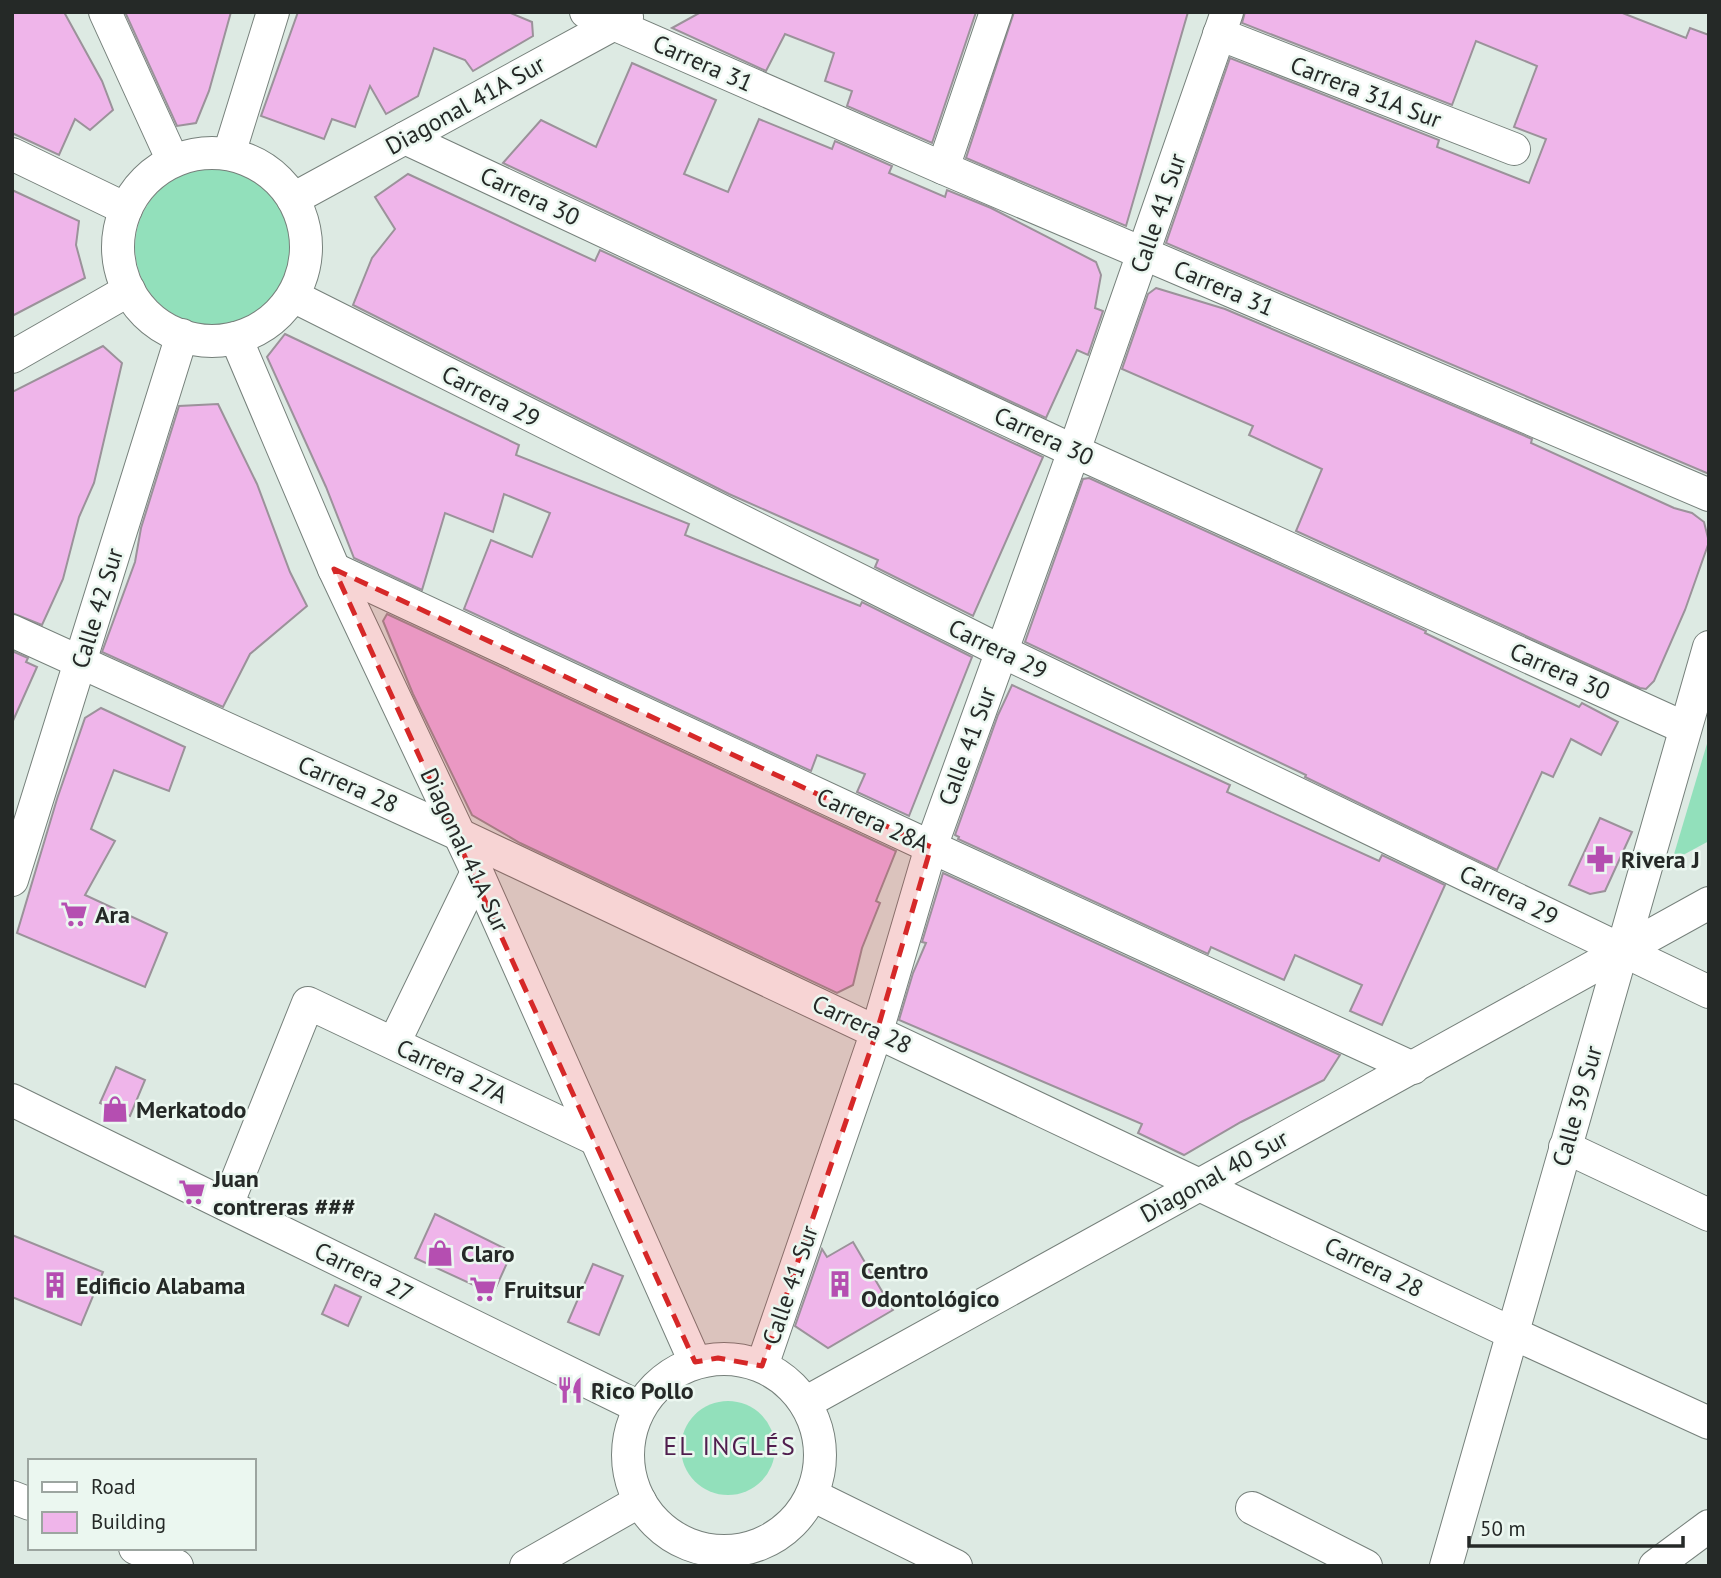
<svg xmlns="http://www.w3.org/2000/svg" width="1721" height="1578" viewBox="0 0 1721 1578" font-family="'PT Sans',sans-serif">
<rect width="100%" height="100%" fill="#ddeae3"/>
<g fill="#92e0bb">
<circle cx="213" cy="247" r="78"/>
<path d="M1709,737V841L1672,861Z"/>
<circle cx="728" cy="1448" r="47"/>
</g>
<g fill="#efb5ea" stroke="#9b929a" stroke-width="2">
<path d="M12,12H64L102,81L113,110L90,130L75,119L59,155L12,133Z"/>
<path d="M125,12H231L209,91L196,123L177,126Z"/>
<path d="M298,12H508L532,22L533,36L473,71L465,60L434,48L418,96L386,114L370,86L355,127L332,119L324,139L261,116Z"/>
<path d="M701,12H976L932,143L847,106L852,91L825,81L834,53L785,34L766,71L672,28Z"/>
<path d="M1014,12H1188L1126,226L966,158Z"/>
<path d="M1245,12H1620L1686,38L1690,28L1709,35V474L1166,243L1230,58L1439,140L1437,147L1529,183L1546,139L1514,127L1537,66L1476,41L1452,105L1242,23Z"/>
<path d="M632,63L716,100L684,174L728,192L759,119L832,149L835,141L892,166L889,173L945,197L947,190L991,208L1096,262L1101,275L1095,308L1103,311L1088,355L1077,350L1046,418L503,163L541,120L596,147Z"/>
<path d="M408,174L595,261L600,250L1043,457L973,616L875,567L878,560L729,494L353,305L372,258L395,229L375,197Z"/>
<path d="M12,190L79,221L76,245L85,278L12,316Z"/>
<path d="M1156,288L1225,309L1532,439L1531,443L1674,508L1692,513L1704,522L1709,542L1685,610L1654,681L1646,689L1640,688L1296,531L1322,469L1249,435L1253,426L1122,369L1148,294Z"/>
<path d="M285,334L519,445L516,455L689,524L685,535L860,606L862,602L972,657L909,816L857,792L865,774L817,755L811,771L464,609L491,540L532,557L550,513L504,494L493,532L445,513L422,590L354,558L326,487L267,357Z"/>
<path d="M103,346L122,363L94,483L79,517L63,579L42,625L12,613V392Z"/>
<path d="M218,404L257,484L290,572L307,606L250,654L223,707L102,652L135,562L141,528L179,406Z"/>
<path d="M1089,478L1426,631L1425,633L1579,707L1582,703L1618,722L1601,755L1571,739L1553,777L1542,772L1497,870L1305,777L1306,775L1025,642L1083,479Z"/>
<path d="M387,614L896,851L876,901L880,903L862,948L853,985L837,993L520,843L472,815L413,694L383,621Z"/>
<path d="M12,651L28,658L26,662L37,667L12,723Z"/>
<path d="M1012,685L1230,785L1227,792L1379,861L1382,855L1445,885L1382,1025L1350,1011L1362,985L1295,955L1284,980L1211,947L1208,954L958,839L959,837L955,835L998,715Z"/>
<path d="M101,708L185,747L169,791L114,770L91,829L115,841L85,895L167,933L145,987L17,933L57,799L85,718Z"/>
<path d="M1600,818L1632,832L1605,891L1590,894L1569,885Z"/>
<path d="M943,873L1340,1055L1324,1080L1241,1122L1184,1155L1138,1133L1142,1124L899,1020L913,973L926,943L922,942Z"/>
<path d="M116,1067L145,1080L130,1116L100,1103Z"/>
<path d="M435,1214L512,1252L493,1294L415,1258Z"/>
<path d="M12,1235L103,1272L81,1325L12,1297Z"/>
<path d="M853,1242L893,1310L828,1348L795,1326L822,1249L827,1257Z"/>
<path d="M593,1264L623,1276L599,1335L568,1322Z"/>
<path d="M335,1285L361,1297L348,1326L322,1314Z"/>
</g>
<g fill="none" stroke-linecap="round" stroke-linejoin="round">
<defs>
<g id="minor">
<path d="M105,12L173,161"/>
<path d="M586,12L943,168L1709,495"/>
<path d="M1219,34L1514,149"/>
<path d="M405,138L1074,451L1685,728"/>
<circle cx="212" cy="247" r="94"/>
<path d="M12,154L126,209"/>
<path d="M229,154L273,12"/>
<path d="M943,168L996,12"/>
<path d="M293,199L627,17"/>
<path d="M293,296L1001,651L1709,992"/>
<path d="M236,338L334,569L477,872L695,1362"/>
<path d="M12,357L129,290"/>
<path d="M334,569L931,847L1413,1068"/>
<path d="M12,631L458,834L1512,1333L1709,1423"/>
<path d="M12,880L182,335"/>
<path d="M394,1043L477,872"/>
<path d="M12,1100L639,1407"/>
<path d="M1565,1147L1709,1215"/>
<path d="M227,1205L308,1003L595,1139"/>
<circle cx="724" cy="1455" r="96"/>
<path d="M762,1366L877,1031L931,847L1074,451L1227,12"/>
<path d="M805,1403L1709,903"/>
<path d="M812,1495L956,1566"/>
<path d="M12,1497L30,1504"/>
<path d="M1252,1508L1366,1566"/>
<path d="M135,1548L177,1566"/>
<path d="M526,1566L640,1501"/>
<path d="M1446,1566L1709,647"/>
<path d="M1655,1566L1709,1526"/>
</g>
</defs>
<use href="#minor" stroke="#76807b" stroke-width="34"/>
<use href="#minor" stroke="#fff" stroke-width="32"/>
</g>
<path fill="#d62828" fill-opacity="0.2" stroke="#d62828" stroke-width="5" stroke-dasharray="14 9" stroke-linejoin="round" d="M334,569L931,847L877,1031L762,1366L718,1358L695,1362Z"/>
<defs>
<symbol id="pharmacy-bare" viewBox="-9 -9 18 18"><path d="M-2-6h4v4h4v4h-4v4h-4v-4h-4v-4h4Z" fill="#b54eb1" stroke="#ebf7f0" stroke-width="2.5" paint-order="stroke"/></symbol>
<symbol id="supermarket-bare" viewBox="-9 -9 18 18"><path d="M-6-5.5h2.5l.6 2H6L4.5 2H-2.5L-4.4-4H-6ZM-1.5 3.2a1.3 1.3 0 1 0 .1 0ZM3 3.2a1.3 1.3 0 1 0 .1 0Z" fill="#b54eb1" stroke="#ebf7f0" stroke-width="2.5" paint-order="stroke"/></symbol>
<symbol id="shop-bare" viewBox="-9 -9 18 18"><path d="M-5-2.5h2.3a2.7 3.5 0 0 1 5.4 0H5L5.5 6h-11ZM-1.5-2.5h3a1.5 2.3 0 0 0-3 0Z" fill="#b54eb1" stroke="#ebf7f0" stroke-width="2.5" paint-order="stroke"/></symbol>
<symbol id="building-bare" viewBox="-9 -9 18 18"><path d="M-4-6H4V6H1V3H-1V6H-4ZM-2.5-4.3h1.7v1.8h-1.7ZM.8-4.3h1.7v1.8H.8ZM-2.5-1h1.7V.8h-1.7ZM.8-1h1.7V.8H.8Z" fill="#b54eb1" stroke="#ebf7f0" stroke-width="2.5" paint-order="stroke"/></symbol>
<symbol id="restaurant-bare" viewBox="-9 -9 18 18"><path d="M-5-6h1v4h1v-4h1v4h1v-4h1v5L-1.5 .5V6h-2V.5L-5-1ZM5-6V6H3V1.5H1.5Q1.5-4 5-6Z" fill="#b54eb1" stroke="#ebf7f0" stroke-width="2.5" paint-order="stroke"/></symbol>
</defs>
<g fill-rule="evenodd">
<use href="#pharmacy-bare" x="1581" y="840" width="38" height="38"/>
<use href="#supermarket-bare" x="55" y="895" width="38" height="38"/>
<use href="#shop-bare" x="96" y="1090" width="38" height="38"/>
<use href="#supermarket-bare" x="173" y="1173" width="38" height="38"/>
<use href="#shop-bare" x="421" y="1234" width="38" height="38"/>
<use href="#building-bare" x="821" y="1265" width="38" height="38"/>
<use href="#building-bare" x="36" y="1266" width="38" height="38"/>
<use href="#supermarket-bare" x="464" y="1270" width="38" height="38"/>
<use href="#restaurant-bare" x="551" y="1371" width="38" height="38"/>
</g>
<g text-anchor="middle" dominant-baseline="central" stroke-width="5" stroke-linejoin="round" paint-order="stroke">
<g font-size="24" fill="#252927" stroke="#ebf7f0">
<text transform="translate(703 63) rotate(24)">Carrera 31</text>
<text transform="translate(1366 92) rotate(21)">Carrera 31A Sur</text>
<text transform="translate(465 105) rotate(-29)">Diagonal 41A Sur</text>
<text transform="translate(530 196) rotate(25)">Carrera 30</text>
<text transform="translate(1158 213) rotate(-71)">Calle 41 Sur</text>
<text transform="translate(1224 288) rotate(23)">Carrera 31</text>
<text transform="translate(491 396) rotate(27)">Carrera 29</text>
<text transform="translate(1044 436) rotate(25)">Carrera 30</text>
<text transform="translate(97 608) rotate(-73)">Calle 42 Sur</text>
<text transform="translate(998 649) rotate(26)">Carrera 29</text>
<text transform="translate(1560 671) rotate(24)">Carrera 30</text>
<text transform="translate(967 746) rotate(-70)">Calle 41 Sur</text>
<text transform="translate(348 784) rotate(24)">Carrera 28</text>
<text transform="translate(873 820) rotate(25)">Carrera 28A</text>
<text transform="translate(465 850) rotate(65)">Diagonal 41A Sur</text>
<text transform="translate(1509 895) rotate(26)">Carrera 29</text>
<text transform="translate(862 1024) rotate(25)">Carrera 28</text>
<text transform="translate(452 1071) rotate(25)">Carrera 27A</text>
<text transform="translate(1577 1106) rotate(-74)">Calle 39 Sur</text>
<text transform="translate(1214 1176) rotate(-29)">Diagonal 40 Sur</text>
<text transform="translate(1374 1267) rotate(26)">Carrera 28</text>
<text transform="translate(364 1272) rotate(26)">Carrera 27</text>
<text transform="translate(790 1285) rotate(-71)">Calle 41 Sur</text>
</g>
<g font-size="24" font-weight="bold" fill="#252927" stroke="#ebf7f0" text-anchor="start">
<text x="1621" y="859">Rivera J</text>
<text x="95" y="914">Ara</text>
<text x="136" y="1109">Merkatodo</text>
<text x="213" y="1178">Juan<tspan x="213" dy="28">contreras ###</tspan></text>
<text x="461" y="1253">Claro</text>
<text x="861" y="1270">Centro<tspan x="861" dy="28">Odontológico</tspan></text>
<text x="76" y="1285">Edificio Alabama</text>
<text x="504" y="1289">Fruitsur</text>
<text x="591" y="1390">Rico Pollo</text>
</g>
<g font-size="26" letter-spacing="2" fill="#501e4e" stroke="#ebf7f0">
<text x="730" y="1445">EL INGLÉS</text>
</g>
</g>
<rect width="1721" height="1578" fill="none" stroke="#252927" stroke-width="28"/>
<rect x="28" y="1459" width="228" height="91" fill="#ebf7f0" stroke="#9ca5a0" stroke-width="2"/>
<rect x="42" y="1482" width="35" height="10" fill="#ffffff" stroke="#9ca5a0" stroke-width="2"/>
<text x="91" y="1494" font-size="21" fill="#252927">Road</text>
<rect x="42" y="1512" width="35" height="21" fill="#efb5ea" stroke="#9ca5a0" stroke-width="2"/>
<text x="91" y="1529" font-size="21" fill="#252927">Building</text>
<path d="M1469 1536v10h214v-10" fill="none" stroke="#252927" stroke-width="3.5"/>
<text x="1480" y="1536" font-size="21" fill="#252927" stroke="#ebf7f0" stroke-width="5" paint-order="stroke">50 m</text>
</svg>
